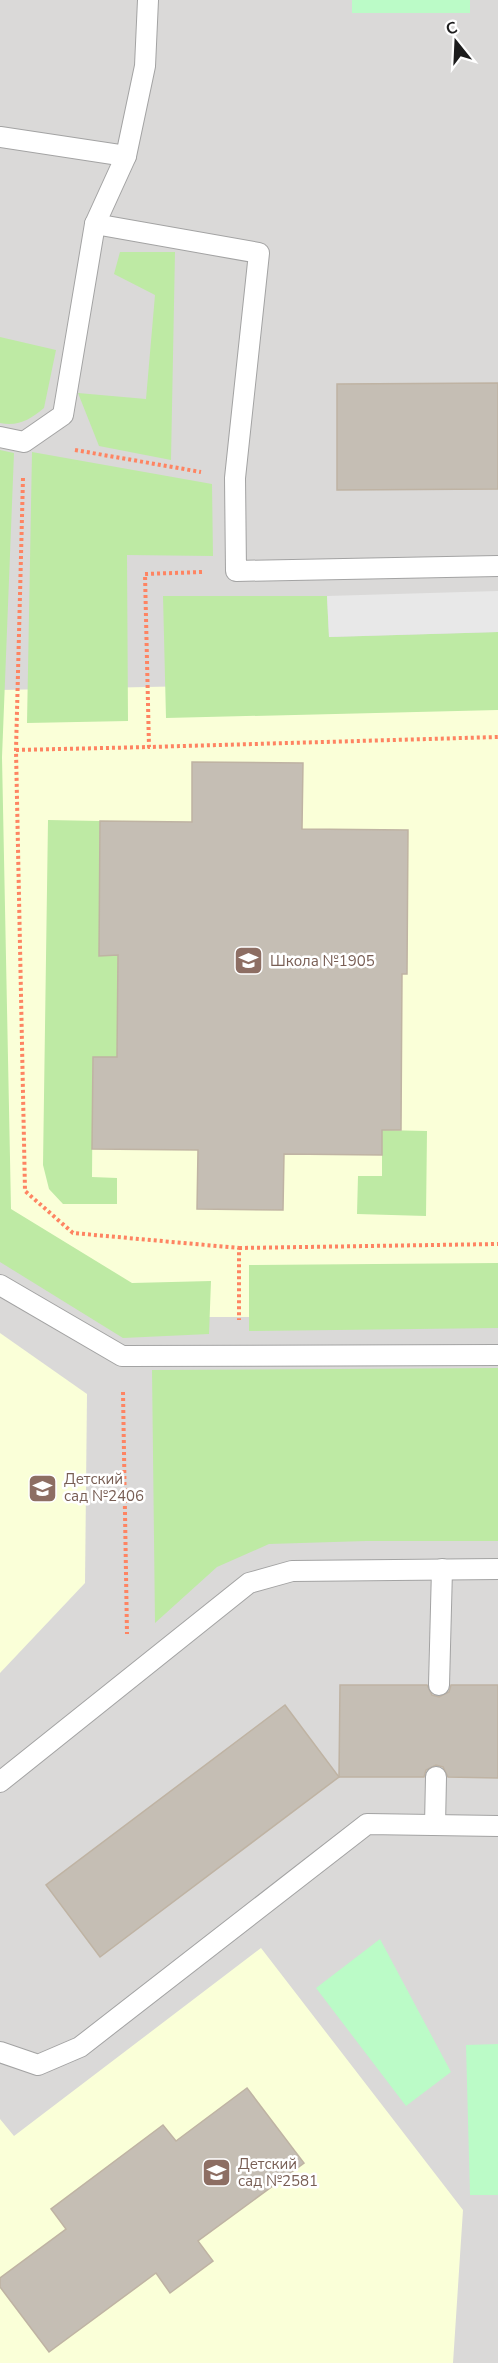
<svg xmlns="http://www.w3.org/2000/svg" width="498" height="2363" viewBox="0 0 498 2363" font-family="'Nunito Sans',sans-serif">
<rect width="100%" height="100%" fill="#eeebe1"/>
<rect fill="#dad9d8" x="0" y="0" width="498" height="2363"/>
<g fill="#faffd8">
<path d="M498,680V1317H123L0,1232V690Z"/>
<path d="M0,1333L87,1394L85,1583L0,1673Z"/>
<path d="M261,1948L463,2210L453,2363H0V2119L14,2136Z"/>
</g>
<g fill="#beeaa4">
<path d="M120,252H175L171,460L99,446L78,393L146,399L155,295L114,274Z"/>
<path d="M0,337L56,350L44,408C31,419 18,427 0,423Z"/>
<path d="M0,450L14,453L2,757L11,1209L132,1283L211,1281L209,1334L123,1338L0,1262Z"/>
<path d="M32,452L212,484L213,556L127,555L128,721L27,723Z"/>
<path d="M163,596H327L329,637L498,632V710L166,718Z"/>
<path d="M48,820L100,821L99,955H118L117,1057L93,1058L92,1177L117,1178V1204H63L49,1189L43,1165Z"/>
<path d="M382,1130L427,1131L426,1216L357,1214L358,1176H382Z"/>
<path d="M498,1263V1328L249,1331V1265Z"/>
<path d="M498,1368V1541H366L269,1544L217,1567L155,1623L152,1370Z"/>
</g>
<g fill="#bbfbc7">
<rect x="352" y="0" width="118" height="13"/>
<path d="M380,1939L451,2072L406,2106L316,1988Z"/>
<path d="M498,2044V2195H470L466,2045Z"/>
</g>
<path fill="#e8e8e8" d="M498,591V632L329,637L327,596Z"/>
<g fill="#c5beb4" stroke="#bfb3a3" stroke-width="1.5">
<path d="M498,383V489L337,490V384Z"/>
<path d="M192,762L303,763L302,829L408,830L407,974H402L401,1130H382V1155L284,1154L283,1210L197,1209L198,1150L92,1149L93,1057H117L118,955L99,956L100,821L192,822Z"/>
<path d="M340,1685H427L432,1695L439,1697L449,1692L451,1685H498V1778L448,1777L443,1767L436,1765L426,1770L424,1777H339Z"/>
<path d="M285,1705L339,1777L100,1957L46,1885Z"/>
<path d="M247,2088L304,2163L198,2241L213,2261L170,2293L156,2273L49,2352L0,2287V2278L66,2229L51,2209L163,2125L176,2141Z"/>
</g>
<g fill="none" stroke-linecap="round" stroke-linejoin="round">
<defs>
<g id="lane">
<path d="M0,137L126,156"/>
<path d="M95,224L259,253L235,478L236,571L498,566"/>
<path d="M0,437L24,442L63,415L95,224L126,156L145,66L148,0"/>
<path d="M0,1285L122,1356L498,1355"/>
<path d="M439,1685L442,1569"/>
<path d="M0,1782L249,1583L292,1571L498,1569"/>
<path d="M435,1825L436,1777"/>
<path d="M0,2052L38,2065L80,2047L367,1824L498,1826"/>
</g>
</defs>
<use href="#lane" stroke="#a3a3a3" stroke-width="22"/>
<g stroke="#fe8462" stroke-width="4" stroke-dasharray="3 3" stroke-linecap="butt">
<path d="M75,450L201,472"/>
<path d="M23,478L16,750L25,1191L73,1233L239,1248V1320"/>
<path d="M202,572L145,574L149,747L498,737"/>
<path d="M16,750L149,747"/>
<path d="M239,1248L498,1244"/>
<path d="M123,1392L127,1634"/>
</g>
<use href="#lane" stroke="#fff" stroke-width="20"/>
</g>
<defs>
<symbol id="school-square" viewBox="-11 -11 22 22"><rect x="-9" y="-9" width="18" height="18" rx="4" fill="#8d6e63" stroke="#fff"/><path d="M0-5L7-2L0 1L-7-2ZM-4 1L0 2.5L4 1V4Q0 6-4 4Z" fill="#fff"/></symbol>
</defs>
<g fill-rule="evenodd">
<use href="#school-square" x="232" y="944" width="33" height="33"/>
<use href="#school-square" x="26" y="1472" width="33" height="33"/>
<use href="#school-square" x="200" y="2156" width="33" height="33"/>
</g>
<g text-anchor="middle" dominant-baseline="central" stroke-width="5" stroke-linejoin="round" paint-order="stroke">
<g font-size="15" fill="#785e54" stroke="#fff" text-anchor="start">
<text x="270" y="961">Школа №1905</text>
<text x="64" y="1479">Детский<tspan x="64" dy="17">сад №2406</tspan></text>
<text x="238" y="2164">Детский<tspan x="238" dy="17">сад №2581</tspan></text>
</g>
</g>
<g transform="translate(456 42) rotate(342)" stroke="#ffffff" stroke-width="4.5" paint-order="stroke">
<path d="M0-4.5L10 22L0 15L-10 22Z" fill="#1c1c1c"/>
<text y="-9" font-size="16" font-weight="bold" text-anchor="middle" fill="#1c1c1c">С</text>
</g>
</svg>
